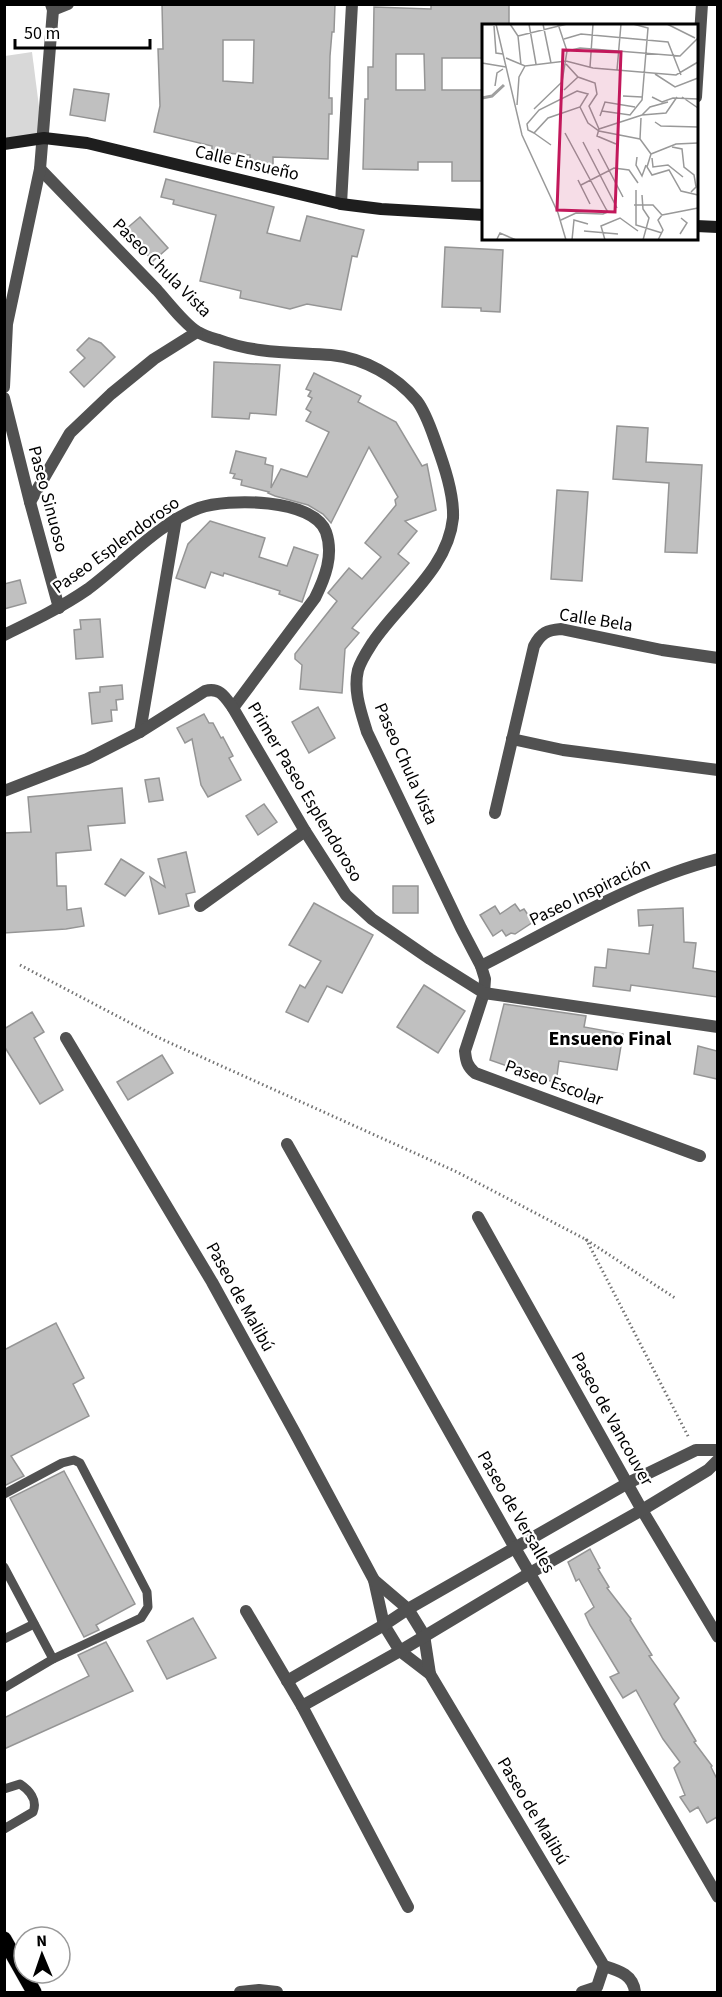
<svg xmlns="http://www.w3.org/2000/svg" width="722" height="1997" viewBox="0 0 722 1997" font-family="'Source Sans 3',sans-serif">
<rect width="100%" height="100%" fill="#fff"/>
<path fill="#d8d8d8" d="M32,52L43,138L5,143V56Z"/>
<g fill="#c0c0c0" stroke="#959595" stroke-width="1.5" fill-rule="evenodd">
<path d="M162,4H335L334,32H332L330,56L329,98H332V114H329L328,159L273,157V164L250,165V155L212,152V146L154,132L160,106L158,49H163ZM223,40H254L253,83L223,81Z"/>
<path d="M431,4H509V26H483V58H442V90H483V181H452V162H418V170L363,169L365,99H368V67H373L374,7L431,9ZM396,54H424L425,90H396Z"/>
<path d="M74,89L109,94L105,121L70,115Z"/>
<path d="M166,179L274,207L267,233L300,241L307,216L364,230L357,257L352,256L341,310L307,304L290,309L240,298L241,291L200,281L216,215L173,204L174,200L161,197Z"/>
<path d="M140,217L168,248L153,261L125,230Z"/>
<path d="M445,247L503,250L500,312L481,311V308L442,307Z"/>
<path d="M89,338L101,343L115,357L84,387L70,372L85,358L77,350Z"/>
<path d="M214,362L280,365L276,415L250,413L249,419L212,417Z"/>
<path d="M314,373L361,396L358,402L396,422L422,466L427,464L436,510L405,521L417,531L398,554L409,563L352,628L359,633L345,649L342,693L300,689L302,665L295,659V654L337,601L328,593L349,568L362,579L381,557L365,543L396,505L395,500L398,497L369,447L331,523L323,514L308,505L275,496L268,493L269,492L241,485L242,480L233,478L235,474L230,473L236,451L266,458L265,464L273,466L271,488L281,469L307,477L329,432L306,421L311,412L306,409L312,398L308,396L311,391L306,389Z"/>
<path d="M617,426L648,428L646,462L702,465L697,553L665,552L669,483L613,479Z"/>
<path d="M557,490L588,492L582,581L551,579Z"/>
<path d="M210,521L265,538L259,557L287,566L294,547L318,555L302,602L279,594L280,591L224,573L223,576L211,572L205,588L176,578L188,544Z"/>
<path d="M20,580L26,603L4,609V584Z"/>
<path d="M100,619L103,657L76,659L74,630L81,629L80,620Z"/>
<path d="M122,685L123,699L116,700L117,710H111L112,721L92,724L89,693L100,692V687Z"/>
<path d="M318,707L335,738L309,753L292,722Z"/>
<path d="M204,714L209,723H213L221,738L223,737L233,756L229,758L241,780L208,797L201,785L192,739L185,743L177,728Z"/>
<path d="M159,778L163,800L149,802L145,780Z"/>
<path d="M122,788L125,823L88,826L91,850L56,853L57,886H66L67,910L81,908L84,926L66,929L4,933V833L31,832L28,797Z"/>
<path d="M264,804L277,822L258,835L246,816Z"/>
<path d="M186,852L195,892L186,894L189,906L159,914L150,877L165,887L158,859Z"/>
<path d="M121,859L144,873L125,896L105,884Z"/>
<rect x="393" y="886" width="25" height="27"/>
<path d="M314,903L373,935L342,993L327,986L308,1022L286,1012L300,985L305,988L321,961L289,945Z"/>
<path d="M515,904L520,911L524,909L533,922L515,934L511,933L506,936L502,930L493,936L480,915L495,906L500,914Z"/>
<path d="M683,908L684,942L696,943L693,968L717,972V997L631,985L630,991L593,986L595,967L606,968L608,949L649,954L653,925L639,926L638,910Z"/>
<path d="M424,985L465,1011L438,1053L397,1027Z"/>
<path d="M504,1004L586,1016L584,1027L623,1034L617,1070L559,1061L556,1083L490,1060Z"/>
<path d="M32,1012L44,1032L34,1038L63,1090L40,1104L4,1046V1029Z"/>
<path d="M698,1046L717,1051V1079L694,1074Z"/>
<path d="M162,1055L173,1073L128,1100L117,1082Z"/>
<path d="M56,1323L84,1378L73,1384L89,1416L11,1456L24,1476L4,1486V1350Z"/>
<path d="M64,1471L135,1604L96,1625L99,1630L84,1637L10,1498Z"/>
<path d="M590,1549L600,1568L598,1569L609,1587L607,1588L631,1619L630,1620L652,1655L649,1656L679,1698L674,1704L696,1741L694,1742L712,1766L711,1767L717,1779V1817L707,1823L698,1807L690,1812L680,1797L685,1795L674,1768L680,1762L663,1739L636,1690L623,1698L610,1677L619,1673L590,1625L585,1614L594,1607L579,1579L576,1581L568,1562Z"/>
<path d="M193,1618L216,1658L167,1679L147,1641Z"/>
<path d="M106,1642L133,1691L4,1749V1718L89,1676L78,1655Z"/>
</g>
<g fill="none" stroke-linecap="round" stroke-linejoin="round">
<defs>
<path id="primary" d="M4,1939L34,1992"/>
</defs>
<use href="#primary" stroke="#dbdbdb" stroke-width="16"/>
<g stroke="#737373" stroke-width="3" stroke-dasharray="1.5 3" stroke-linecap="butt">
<path d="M20,965L157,1037L457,1172L585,1239L675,1298"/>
<path d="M586,1239L689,1438"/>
</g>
<g stroke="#515151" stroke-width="9">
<path d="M4,1494L62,1463L74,1460L80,1463L147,1592L148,1607L141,1618L53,1659"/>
<path d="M4,1567L53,1659L4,1688"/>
<path d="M4,1639L34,1624"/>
<path d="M4,1789L20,1784C29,1790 38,1800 33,1812L4,1829"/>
</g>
<g stroke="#515151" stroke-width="12">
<path d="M53,10L68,4"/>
<path d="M696,97L702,4"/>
<path d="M40,169C79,209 118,250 157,290C167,301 186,326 198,332C204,336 212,338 219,340C256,354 293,352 331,355C364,358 396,376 417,401C426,413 431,429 436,443C444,465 454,494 453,518C448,569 400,602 373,642C368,650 361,660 358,670C353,691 361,712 367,732L461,928L481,966L485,979L484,993L465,1051C466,1061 467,1066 475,1073L700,1156"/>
<path d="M341,204L352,4"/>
<path d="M4,387L7,324L40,169L53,10L51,4"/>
<path d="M4,398L30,502L59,608"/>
<path d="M30,502L70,433L111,394L154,359L197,332"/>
<path d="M4,635C33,621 62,607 88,589C122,564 160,522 199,508C227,498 314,498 326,532C334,555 325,578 315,598L233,708"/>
<path d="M140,732L176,519"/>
<path d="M512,739L563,750L718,770"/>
<path d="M4,791L87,759L140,732L205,691C220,687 225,697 233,708L305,831L346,895L372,919L430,959L484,993L718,1027"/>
<path d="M495,813L534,646C541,633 547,630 561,629L662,650L718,658"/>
<path d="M200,906L305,831"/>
<path d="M481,966C558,927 634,880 718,859"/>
<path d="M66,1038L212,1282L294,1431L374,1580L384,1625L400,1651L430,1674L604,1966C620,1971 633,1975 635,1992"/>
<path d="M287,1144L515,1548L718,1897"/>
<path d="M478,1217L642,1510L718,1637"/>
<path d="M374,1580L408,1609L424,1635L430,1674"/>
<path d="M246,1611L302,1706L408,1907"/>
<path d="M287,1681L384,1625L408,1609L628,1483L696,1450H718"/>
<path d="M302,1706L400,1651L530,1573L642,1510L708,1470L718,1460"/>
<path d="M240,1992L259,1990L277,1992"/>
<path d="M582,1992L597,1987L604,1966"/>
</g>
<g stroke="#1e1e1e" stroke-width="12">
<path d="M4,144L44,138L87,143L341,204L381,209L484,215"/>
<path d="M696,226L718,227"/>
</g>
<use href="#primary" stroke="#000" stroke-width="15"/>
</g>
<g text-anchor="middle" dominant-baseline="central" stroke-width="4.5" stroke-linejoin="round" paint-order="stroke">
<g font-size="18" fill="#000" stroke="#fff">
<text transform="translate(247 163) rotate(13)">Calle Ensueño</text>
<text transform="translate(162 268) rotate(45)">Paseo Chula Vista</text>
<text transform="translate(48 499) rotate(75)">Paseo Sinuoso</text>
<text transform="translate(116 545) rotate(-36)">Paseo Esplendoroso</text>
<text transform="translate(596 620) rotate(9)">Calle Bela</text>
<text transform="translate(406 764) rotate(66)">Paseo Chula Vista</text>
<text transform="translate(305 792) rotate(59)">Primer Paseo Esplendoroso</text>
<text transform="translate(590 892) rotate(-26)">Paseo Inspiración</text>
<text transform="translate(554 1083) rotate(20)">Paseo Escolar</text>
<text transform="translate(240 1297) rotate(61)">Paseo de Malibú</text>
<text transform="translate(612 1419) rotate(61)">Paseo de Vancouver</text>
<text transform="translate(516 1512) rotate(60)">Paseo de Versalles</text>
<text transform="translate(533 1811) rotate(59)">Paseo de Malibú</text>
</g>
<g font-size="20" font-weight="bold" fill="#000" stroke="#fff">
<text x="610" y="1039">Ensueno Final</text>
</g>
</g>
<g transform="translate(482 24)">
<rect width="216" height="216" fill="#fff"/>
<path fill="none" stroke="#9f9f9f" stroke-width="3" d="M0,74L10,72L22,61"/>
<path fill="none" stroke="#999" stroke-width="1.5" d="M14,0L40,111L76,189L84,216M28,0L36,12L39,41M47,0L54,40M61,0L69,39M185,0L213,14M12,2L14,29L21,30M36,12L85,0M82,15L99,10L186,18L199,51M85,27L98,24L198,32L216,14M24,34L43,42L84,37L111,44L194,51L216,38M0,39L24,43M84,40L96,53L113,59L115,70L107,82L117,105L115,112L134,120M108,43L111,0M135,46L139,0M173,50L193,63L216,54M13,62L15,49L21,45M82,66L96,53M95,67L106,70L98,83L66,94L52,109L46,106L45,100L57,86ZM141,72L160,73M170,73L180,78L191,74L216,75M200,73L216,84M35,81L37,53L43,42M98,83L106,99L117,107L158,115M52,85L80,58L85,27L76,0M120,87L148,91L160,76L166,4L151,0M160,91L168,83L186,78M118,92L123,78L153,83M159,94L158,115L169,130M173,98L179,102L216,103M117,105L160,91L184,89L195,73M52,109L69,121M83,109L124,185M101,118L135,184M190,123L200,125L202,143L212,151L214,163L209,168M116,125L141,173M169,130L165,143L170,151L187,146L199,167L216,171M169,130L194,120L216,119M155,133L154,141L160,152L164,141M170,134L171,143L186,141L201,153M96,156L108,180M99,161L132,144L147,146L156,159M154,166V201L180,209M160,171L161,185L167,194L161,216M152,181H171L180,191M180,191L216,184M79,196L94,189L121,190L126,188L124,185M102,207L136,210M198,210L205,199L199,194M15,215L18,209L34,216M90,216L92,196L106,200M123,216L119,202L138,194L156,207M176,216L181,206L176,196L180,191"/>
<path fill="#c2185b" fill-opacity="0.15" stroke="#c2185b" stroke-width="3" d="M81,26L139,28L133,188L75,186Z"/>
<rect width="216" height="216" fill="none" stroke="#000" stroke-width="3"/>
</g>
<rect width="722" height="1997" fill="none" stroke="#000000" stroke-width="12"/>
<g transform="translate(42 1955) rotate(358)"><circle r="28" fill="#ffffff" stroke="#999999" stroke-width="1.5"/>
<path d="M0-4.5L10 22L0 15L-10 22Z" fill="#000000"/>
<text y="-9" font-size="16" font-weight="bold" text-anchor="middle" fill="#000000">N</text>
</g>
<path d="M15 39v9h135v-9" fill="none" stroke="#000000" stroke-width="3"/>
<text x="24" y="39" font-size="18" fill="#000000" stroke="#ffffff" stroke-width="4.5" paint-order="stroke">50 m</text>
</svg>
